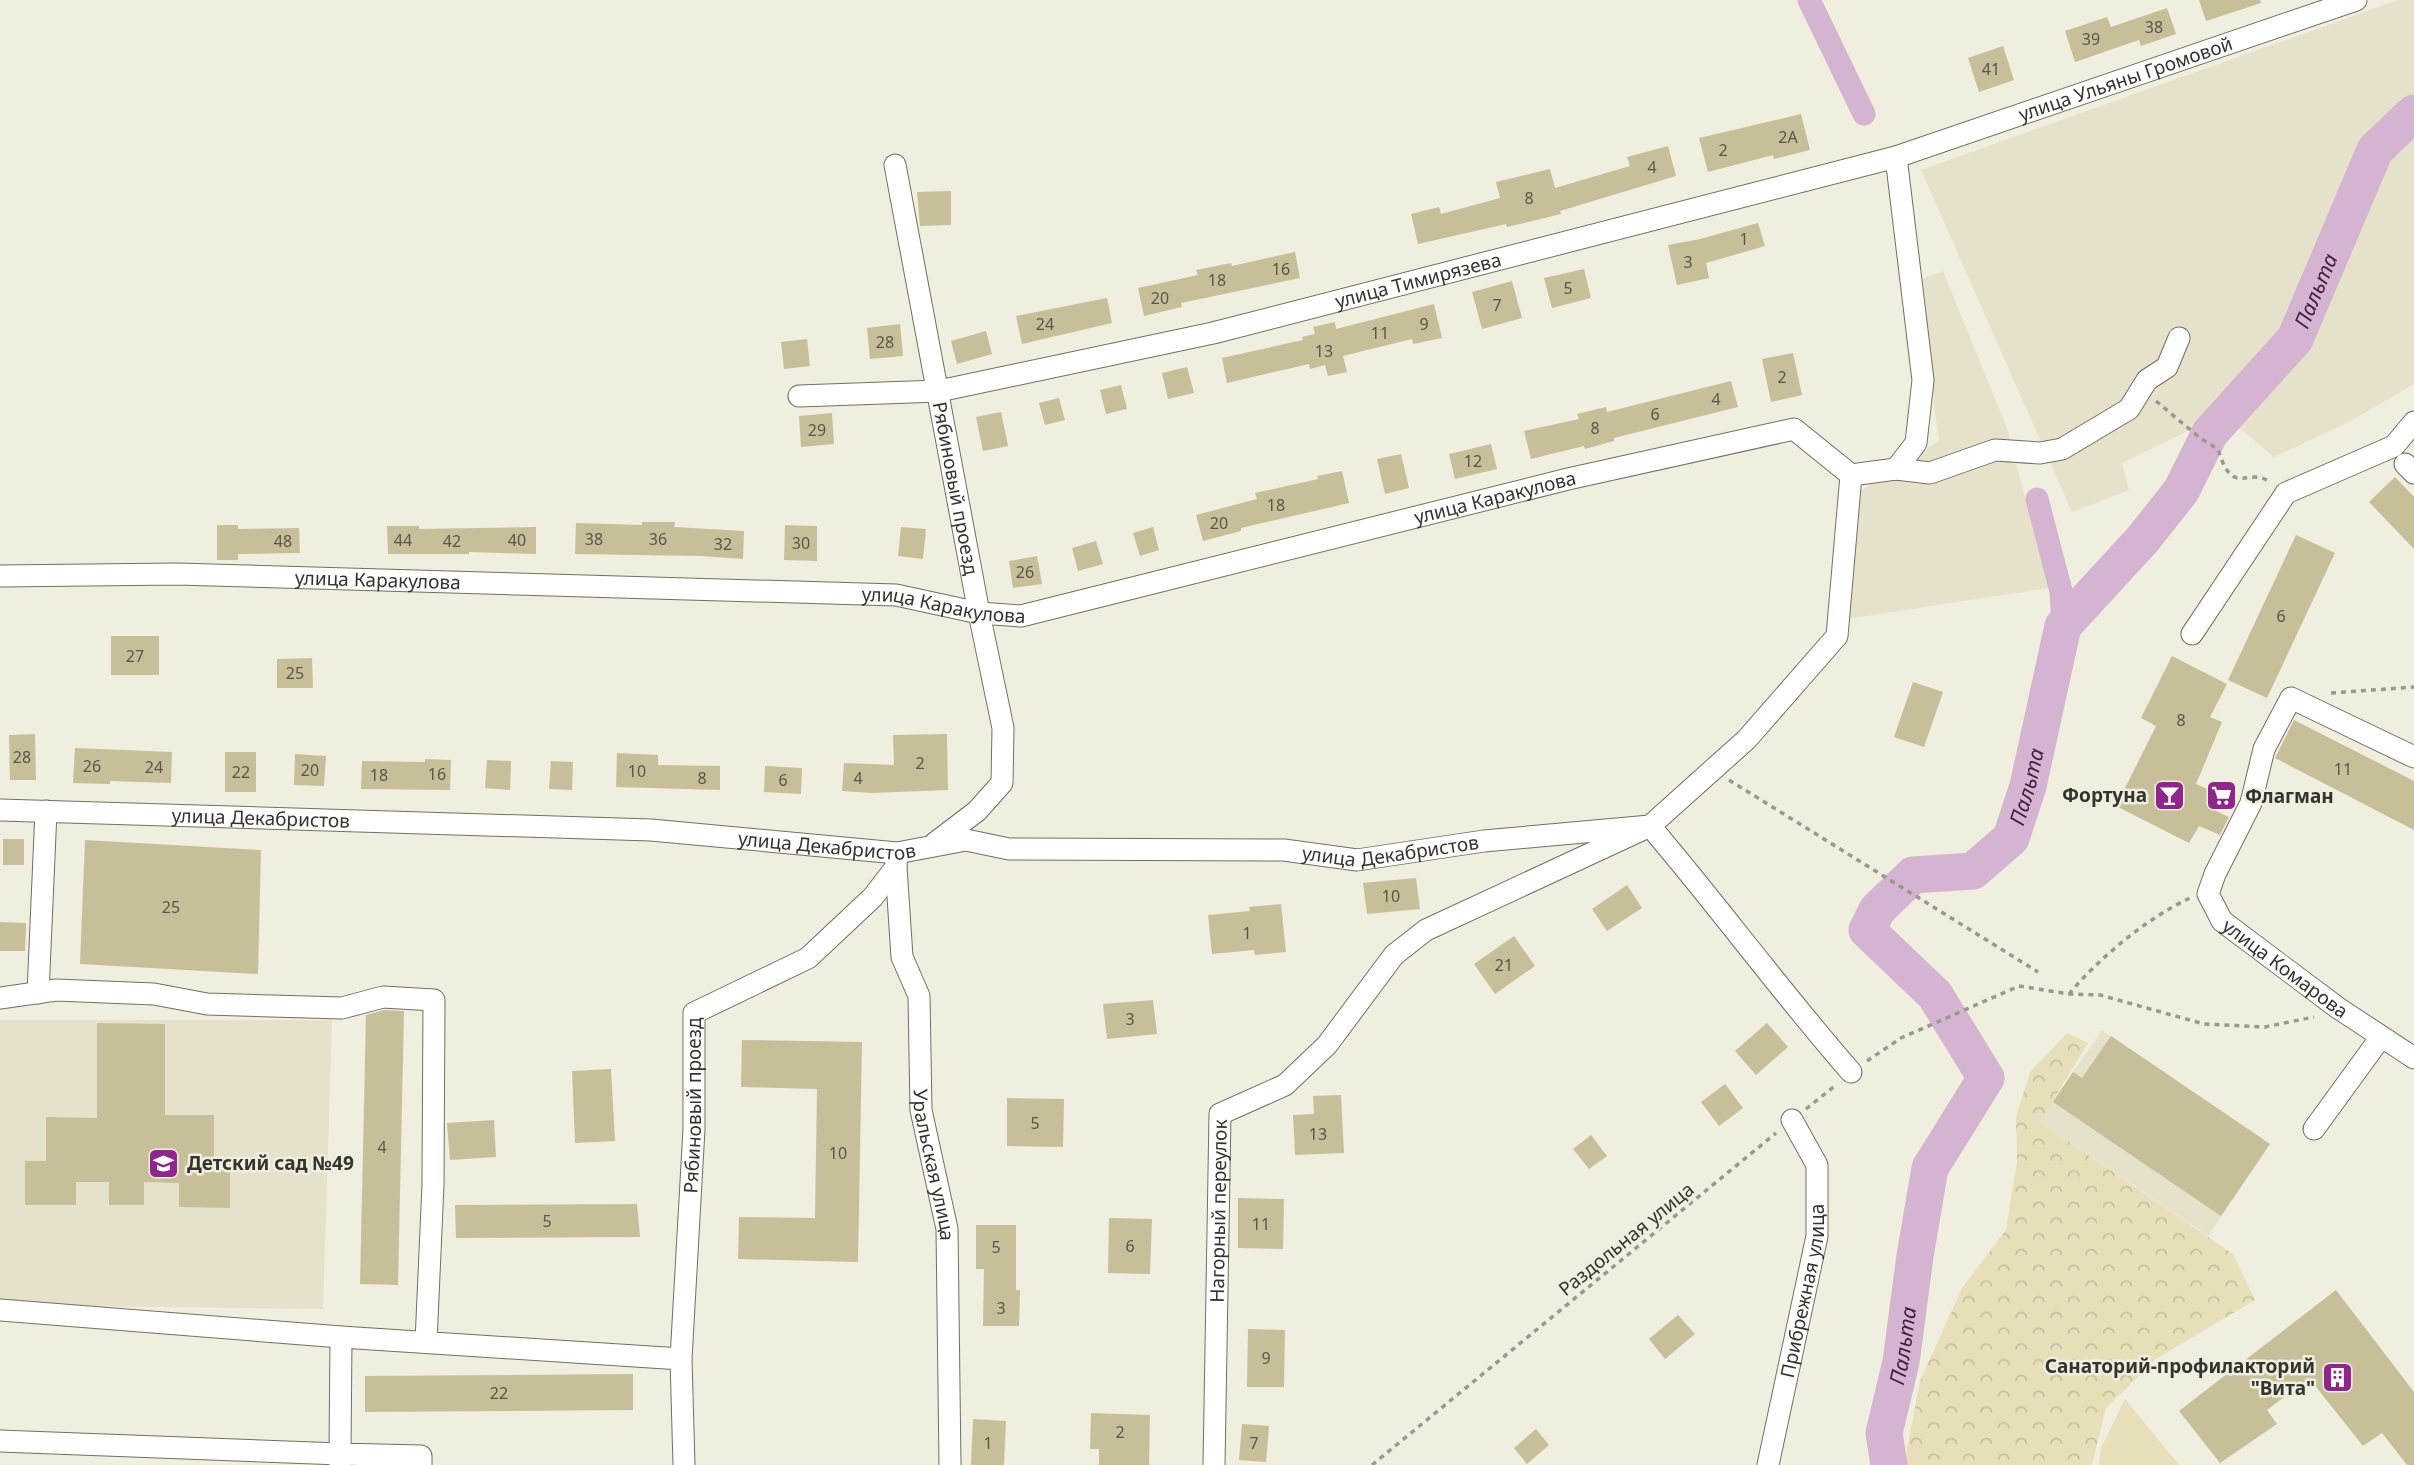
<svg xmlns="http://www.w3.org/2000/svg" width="2414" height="1465" viewBox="0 0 2414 1465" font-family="'Noto Sans',sans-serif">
<defs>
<pattern id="forest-crowns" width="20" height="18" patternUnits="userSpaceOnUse" patternTransform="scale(1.75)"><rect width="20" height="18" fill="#e7dfb9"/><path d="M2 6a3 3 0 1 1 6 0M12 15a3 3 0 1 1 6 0" fill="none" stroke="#c7c09f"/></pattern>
</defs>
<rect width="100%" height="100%" fill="#f0eedf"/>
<g fill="#e6e1cb">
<path d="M2398,0H2414V101L2376,137L2287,335L2204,423L2122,463L2129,490L2072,512L1921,170Z"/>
<path d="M2414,124V384L2349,422L2274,457L2232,422L2297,339L2387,152Z"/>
<path d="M1943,271L2007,428L2049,588L1847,619L1856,494L1939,441L1917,281Z"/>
<path d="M0,1020H332L323,1309L0,1305Z"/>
<path d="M2102,1030L2270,1144L2208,1236L2039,1121Z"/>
</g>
<path fill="url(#forest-crowns)" d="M2067,1033L2088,1043L2040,1122L2233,1254L2255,1300L2156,1359L2106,1408L2092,1465H1904L1920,1381L1962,1288L2006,1230L2017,1161L2016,1117L2030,1072Z"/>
<path fill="#e7dfb9" d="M2125,1399L2179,1465H2099L2101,1448Z"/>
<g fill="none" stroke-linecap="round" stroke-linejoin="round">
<g stroke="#d4b4d0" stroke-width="23">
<path d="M1809,0L1864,114"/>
<path d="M2037,499L2061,591L2063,626"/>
</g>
<path stroke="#d4b4d0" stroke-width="37" id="s1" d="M1889,1465L1884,1433L1901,1362L1915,1256L1930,1168L1986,1078L1935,995L1867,930L1877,910L1913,875L1973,871L2011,838L2028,786L2063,626L2143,539L2181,491L2210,433L2295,339L2375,150L2414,113"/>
</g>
<g fill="#c7bf99">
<path d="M2199,0H2260L2261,3L2206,21Z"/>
<path d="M2167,8L2176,34L2141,46L2139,40L2075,62L2065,31L2107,17L2111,27Z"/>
<path d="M2003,46L2014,80L1979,92L1968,58Z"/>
<path d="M1801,114L1810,150L1774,159L1773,155L1708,172L1699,138Z"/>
<path d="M1668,146L1676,176L1560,211L1561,214L1507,227L1506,224L1418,244L1411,214L1439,207L1441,214L1500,198L1496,182L1550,169L1555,188L1630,166L1627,157Z"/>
<path d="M951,191V225L920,226L917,192Z"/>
<path d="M1758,223L1765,246L1706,263L1709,278L1677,285L1668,245L1700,239Z"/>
<path d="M1295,252L1300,278L1181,303L1182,307L1144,316L1138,288L1198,275L1196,270L1231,263L1232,266Z"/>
<path d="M1584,269L1591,298L1552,308L1544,278Z"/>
<path d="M1512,281L1522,318L1482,329L1472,292Z"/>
<path d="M1107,298L1112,323L1022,344L1016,316Z"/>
<path d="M1434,304L1442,338L1413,344L1412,339L1343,356L1347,372L1328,376L1325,365L1310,369L1309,364L1227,383L1222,358L1303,340L1302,337L1315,334L1313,327L1335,322L1336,329Z"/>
<path d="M900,324L903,356L870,359L867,328Z"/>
<path d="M986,331L992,354L957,364L951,341Z"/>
<path d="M807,339L810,366L784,369L781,342Z"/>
<path d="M1793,353L1802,395L1771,402L1762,359Z"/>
<path d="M1187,367L1194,393L1168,399L1162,373Z"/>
<path d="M1731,381L1738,407L1614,438V441L1585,449L1584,446L1531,459L1524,431L1579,419L1577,414L1606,407L1607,412Z"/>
<path d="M1121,385L1127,409L1106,414L1100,390Z"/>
<path d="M1059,398L1065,420L1045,425L1039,403Z"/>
<path d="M1001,412L1008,446L983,451L976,417Z"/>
<path d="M832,413L834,444L801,447L799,416Z"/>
<path d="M1491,444L1497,469L1455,479L1449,454Z"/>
<path d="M1401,454L1409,488L1385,494L1377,459Z"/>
<path d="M1342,471L1349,503L1241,528V531L1203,541L1196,515L1257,499L1255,493L1318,479L1317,476Z"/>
<path d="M2395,477L2414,497V549L2369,502Z"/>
<path d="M642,522H675L674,527L744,531L743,559L701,556L575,554L576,523L642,525Z"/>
<path d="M217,525H238V529L299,528L300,553L238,554V560H217Z"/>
<path d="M785,525L817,526V561L784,560Z"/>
<path d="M387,526H419V529L536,527V554L469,552V554H388Z"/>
<path d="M901,527L926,529L923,559L898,556Z"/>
<path d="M1153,527L1159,550L1140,556L1133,533Z"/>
<path d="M2296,535L2335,553L2267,698L2228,680Z"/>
<path d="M1096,541L1103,564L1078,571L1072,548Z"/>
<path d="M1037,556L1042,584L1013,588L1009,561Z"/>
<rect x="111" y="636" width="48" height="39"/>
<path d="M2172,656L2227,684L2210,717L2222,722L2196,784L2221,795L2214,810L2229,817L2220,835L2199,826L2189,843L2116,806L2156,726L2141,718Z"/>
<path d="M312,658L313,688H277V659Z"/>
<path d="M1913,682L1943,692L1924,747L1894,737Z"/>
<path d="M2294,720L2414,781V830L2275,758Z"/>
<path d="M35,734L36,780H10L9,735Z"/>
<path d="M947,734L948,790L872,793L842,791L844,763L894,765L893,735Z"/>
<path d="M75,748L172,752L171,783L110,781V784L73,783Z"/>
<rect x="225" y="752" width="31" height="40"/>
<path d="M617,753L658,755V765L720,766V790L616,787Z"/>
<path d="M295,754L326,756L324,786L294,785Z"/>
<path d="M425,759L451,760L450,790L361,789L362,761L425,762Z"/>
<path d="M487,760L511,761L510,790L485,788Z"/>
<path d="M551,761L573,762L572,790L549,789Z"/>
<path d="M765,766L802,768L801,794L764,792Z"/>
<rect x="3" y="839" width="21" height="26"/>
<path d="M85,840L261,850L258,974L80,964Z"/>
<path d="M1416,878L1420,909L1367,914L1363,883Z"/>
<path d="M1627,885L1642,908L1607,931L1592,909Z"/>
<path d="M1281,904L1286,952L1255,955L1254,950L1212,954L1208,915L1250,911L1249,907Z"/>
<path d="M0,922L26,923L25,951H0Z"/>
<path d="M1514,936L1535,966L1495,994L1474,964Z"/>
<path d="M1153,1000L1157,1034L1107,1039L1103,1004Z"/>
<path d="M384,1010L404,1011L398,1285L360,1284L366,1015Z"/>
<path d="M97,1023L165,1024V1115H214V1161H230V1208L179,1207V1183L144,1182V1205H109V1182H76V1205H25V1161H46V1117L97,1118Z"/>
<path d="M1767,1023L1788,1047L1756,1075L1735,1051Z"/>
<path d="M2111,1036L2270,1144L2221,1216L2053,1102L2073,1072L2082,1078Z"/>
<path d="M742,1040L862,1042L858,1262L738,1259L739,1217L815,1218L817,1089L741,1087Z"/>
<path d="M611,1069L615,1141L575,1143L572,1071Z"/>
<path d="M1725,1084L1743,1108L1719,1126L1701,1102Z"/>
<path d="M1341,1095L1344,1153L1295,1155L1293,1115L1314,1114L1313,1096Z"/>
<path d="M1007,1098L1064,1099L1063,1147L1007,1146Z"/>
<path d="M494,1120L496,1157L450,1160L447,1123Z"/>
<path d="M1591,1135L1607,1156L1589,1169L1573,1149Z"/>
<path d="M1238,1198L1284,1199L1283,1249L1238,1248Z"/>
<path d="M637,1204L640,1237L456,1238L455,1205Z"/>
<path d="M1109,1218L1152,1219L1150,1274L1108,1273Z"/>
<path d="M976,1225H1016V1290H1020L1019,1326H983L984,1269H976Z"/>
<path d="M2336,1290L2414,1392V1465H2407L2382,1433L2363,1446L2309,1378L2267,1410L2277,1424L2220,1463L2179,1411Z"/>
<path d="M1678,1315L1695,1334L1665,1359L1649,1339Z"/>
<path d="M1248,1329L1285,1330L1284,1387H1247Z"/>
<path d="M633,1374V1410L365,1412V1376Z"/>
<path d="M1091,1413L1150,1415L1149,1465H1099V1449H1090Z"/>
<path d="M973,1419L1006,1421L1004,1465H971Z"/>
<path d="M1242,1424L1269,1426L1266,1462L1239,1460Z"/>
<path d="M1536,1429L1549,1445L1527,1464L1514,1448Z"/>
</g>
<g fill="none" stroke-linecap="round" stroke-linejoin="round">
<defs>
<g id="minor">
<path id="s2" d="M895,165L979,613L1003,728L1002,783L977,811L935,843"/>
<path id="s3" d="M799,396L939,391L1213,333L1896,157L2356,0"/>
<path d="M2405,464L2414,473"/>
<path d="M1896,469L1930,473L1995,450L2040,453L2062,449L2129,409L2147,380L2167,367L2179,338"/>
<path id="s4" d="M0,576L177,574L896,595L979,613L1021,616L1568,479L1794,429L1851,475"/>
<path d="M2192,634L2286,493L2394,446L2414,422"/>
<path id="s5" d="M2414,757L2291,698L2264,749L2251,803L2215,874L2208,894L2222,921L2338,1008L2414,1058"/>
<path id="s6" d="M0,810L651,830L897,853L966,840L1009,849L1284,850L1357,860L1484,841L1650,826C1719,907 1781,992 1851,1072"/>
<path id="s7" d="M896,867L902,957L919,996L921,1110L947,1229L950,1465"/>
<path d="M38,993L46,811"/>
<path d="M0,998L56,990L154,994L207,1004L342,1008L383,997L434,1000L433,1185L426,1342"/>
<path d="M2314,1129L2381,1037"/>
<path d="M0,1310L341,1337"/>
<path d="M0,1441L340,1454V1465"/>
<path d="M421,1465V1456L340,1454L341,1337L681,1359"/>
<path id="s8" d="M684,1465L681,1359L694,1129V1013L808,958L873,897L896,867L897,853"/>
<path id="s9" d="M1214,1465L1220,1114L1285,1085L1327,1045L1394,955L1426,930L1650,826L1747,739L1837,636L1851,475L1896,469L1916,443L1923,380L1896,157"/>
<path id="s10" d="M1768,1465L1817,1236V1165L1792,1120"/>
</g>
</defs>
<use href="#minor" stroke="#716f62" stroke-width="23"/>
<g stroke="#99988d" stroke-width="3.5" stroke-dasharray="5 5" stroke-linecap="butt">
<path d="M2156,401L2200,438L2218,449C2233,499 2247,466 2270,482"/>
<path d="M2331,693L2414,687"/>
<path d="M1729,780L2038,972"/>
<path d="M2069,994C2099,958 2147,918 2190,898"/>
<path d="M1867,1061L1901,1038L2019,986L2069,994L2100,995L2204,1024L2265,1027L2314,1017"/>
<path d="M1806,1109L1836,1085"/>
<path d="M1372,1465L1776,1133"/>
</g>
<use href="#minor" stroke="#fff" stroke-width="21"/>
</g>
<defs>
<symbol id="bar-square" viewBox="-11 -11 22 22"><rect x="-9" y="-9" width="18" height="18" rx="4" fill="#8f268a" stroke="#f0eedf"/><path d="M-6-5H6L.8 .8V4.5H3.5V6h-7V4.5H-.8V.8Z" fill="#fff"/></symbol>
<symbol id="supermarket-square" viewBox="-11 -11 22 22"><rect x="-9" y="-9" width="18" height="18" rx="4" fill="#8f268a" stroke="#f0eedf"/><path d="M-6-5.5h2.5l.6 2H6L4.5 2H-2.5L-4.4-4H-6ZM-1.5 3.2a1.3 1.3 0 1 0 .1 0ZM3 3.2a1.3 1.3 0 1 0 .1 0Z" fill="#fff"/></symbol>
<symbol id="school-square" viewBox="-11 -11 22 22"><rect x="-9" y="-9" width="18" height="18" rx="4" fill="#8f268a" stroke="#f0eedf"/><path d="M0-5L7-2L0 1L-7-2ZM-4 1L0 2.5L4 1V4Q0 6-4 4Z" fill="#fff"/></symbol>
<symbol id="building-square" viewBox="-11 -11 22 22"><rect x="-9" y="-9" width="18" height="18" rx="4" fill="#8f268a" stroke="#f0eedf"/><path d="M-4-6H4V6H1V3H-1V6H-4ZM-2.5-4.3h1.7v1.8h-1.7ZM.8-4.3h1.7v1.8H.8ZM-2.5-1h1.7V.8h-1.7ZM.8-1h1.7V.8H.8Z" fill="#fff"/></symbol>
</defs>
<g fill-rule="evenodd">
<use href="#bar-square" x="2152" y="778" width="35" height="35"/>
<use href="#supermarket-square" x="2204" y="778" width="35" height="35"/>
<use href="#school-square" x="146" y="1146" width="35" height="35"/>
<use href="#building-square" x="2320" y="1360" width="35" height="35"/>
</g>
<g text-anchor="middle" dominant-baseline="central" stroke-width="5" stroke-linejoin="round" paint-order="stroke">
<g font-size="16" fill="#595648">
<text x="2154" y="27">38</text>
<text x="2091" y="39">39</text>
<text x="1991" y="69">41</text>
<text x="1788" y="137">2А</text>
<text x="1723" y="150">2</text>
<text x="1652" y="167">4</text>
<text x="1529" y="198">8</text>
<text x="1744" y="239">1</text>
<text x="1688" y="262">3</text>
<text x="1281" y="269">16</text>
<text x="1217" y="280">18</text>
<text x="1568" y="288">5</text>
<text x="1160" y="298">20</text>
<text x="1497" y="305">7</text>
<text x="1045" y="324">24</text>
<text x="1424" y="324">9</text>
<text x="1380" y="333">11</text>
<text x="885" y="342">28</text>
<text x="1324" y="351">13</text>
<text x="1782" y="377">2</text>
<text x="1716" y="399">4</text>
<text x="1655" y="414">6</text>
<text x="1595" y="428">8</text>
<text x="817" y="430">29</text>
<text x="1473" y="461">12</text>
<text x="1276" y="505">18</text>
<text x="1219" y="523">20</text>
<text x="594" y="539">38</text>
<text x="658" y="539">36</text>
<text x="403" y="540">44</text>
<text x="517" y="540">40</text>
<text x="283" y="541">48</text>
<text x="452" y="541">42</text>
<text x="801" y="543">30</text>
<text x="723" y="544">32</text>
<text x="1025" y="572">26</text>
<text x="2281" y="616">6</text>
<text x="135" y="656">27</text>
<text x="295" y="673">25</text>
<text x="2181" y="720">8</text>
<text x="22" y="757">28</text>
<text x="920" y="763">2</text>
<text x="92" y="766">26</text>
<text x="154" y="767">24</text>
<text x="2343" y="769">11</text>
<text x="310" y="770">20</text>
<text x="637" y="771">10</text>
<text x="241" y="772">22</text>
<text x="437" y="774">16</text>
<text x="379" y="775">18</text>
<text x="702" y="778">8</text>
<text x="858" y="778">4</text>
<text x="783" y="780">6</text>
<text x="1391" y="896">10</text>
<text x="171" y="907">25</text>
<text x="1247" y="933">1</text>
<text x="1504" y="965">21</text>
<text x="1130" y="1019">3</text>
<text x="1035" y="1123">5</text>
<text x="1318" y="1134">13</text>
<text x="382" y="1147">4</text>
<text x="838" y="1153">10</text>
<text x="547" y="1221">5</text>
<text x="1261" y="1224">11</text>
<text x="1130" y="1246">6</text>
<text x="996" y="1247">5</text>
<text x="1001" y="1308">3</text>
<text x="1266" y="1358">9</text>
<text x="499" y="1393">22</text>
<text x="1120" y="1432">2</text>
<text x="988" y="1443">1</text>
<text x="1254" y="1443">7</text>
</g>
<g font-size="19" fill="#34332d" stroke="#f0eedf">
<text stroke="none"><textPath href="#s3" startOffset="1368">улица Ульяны Громовой</textPath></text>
<text stroke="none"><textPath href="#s3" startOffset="632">улица Тимирязева</textPath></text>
<text stroke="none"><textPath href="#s2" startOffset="329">Рябиновый проезд</textPath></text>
<text stroke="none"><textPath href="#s4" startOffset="1512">улица Каракулова</textPath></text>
<text stroke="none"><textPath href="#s4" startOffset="378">улица Каракулова</textPath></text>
<text stroke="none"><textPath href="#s4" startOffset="945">улица Каракулова</textPath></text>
<text stroke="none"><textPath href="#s6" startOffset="261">улица Декабристов</textPath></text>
<text stroke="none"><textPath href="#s6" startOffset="828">улица Декабристов</textPath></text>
<text stroke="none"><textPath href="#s6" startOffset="1395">улица Декабристов</textPath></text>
<text stroke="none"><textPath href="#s5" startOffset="460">улица Комарова</textPath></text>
<text stroke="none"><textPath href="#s8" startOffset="360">Рябиновый проезд</textPath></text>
<text stroke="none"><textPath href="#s7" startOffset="303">Уральская улица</textPath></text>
<text stroke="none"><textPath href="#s9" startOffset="254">Нагорный переулок</textPath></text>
<text transform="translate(1626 1239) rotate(-39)">Раздольная улица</text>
<text stroke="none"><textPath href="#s10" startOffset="178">Прибрежная улица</textPath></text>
</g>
<g font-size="19" font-weight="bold" fill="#34332d" stroke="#f0eedf" text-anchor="end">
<text x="2147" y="795">Фортуна</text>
<text x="2245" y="796" text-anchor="start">Флагман</text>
<text x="187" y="1163" text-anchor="start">Детский сад №49</text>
<text x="2315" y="1366">Санаторий-профилакторий<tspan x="2315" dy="22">"Вита"</tspan></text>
</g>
<g font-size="21" font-style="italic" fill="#421b40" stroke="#f0eedf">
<text stroke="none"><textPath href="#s1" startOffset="1424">Пальта</textPath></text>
<text stroke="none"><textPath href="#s1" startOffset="836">Пальта</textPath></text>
<text stroke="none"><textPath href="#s1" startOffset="122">Пальта</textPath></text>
</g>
</g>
</svg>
